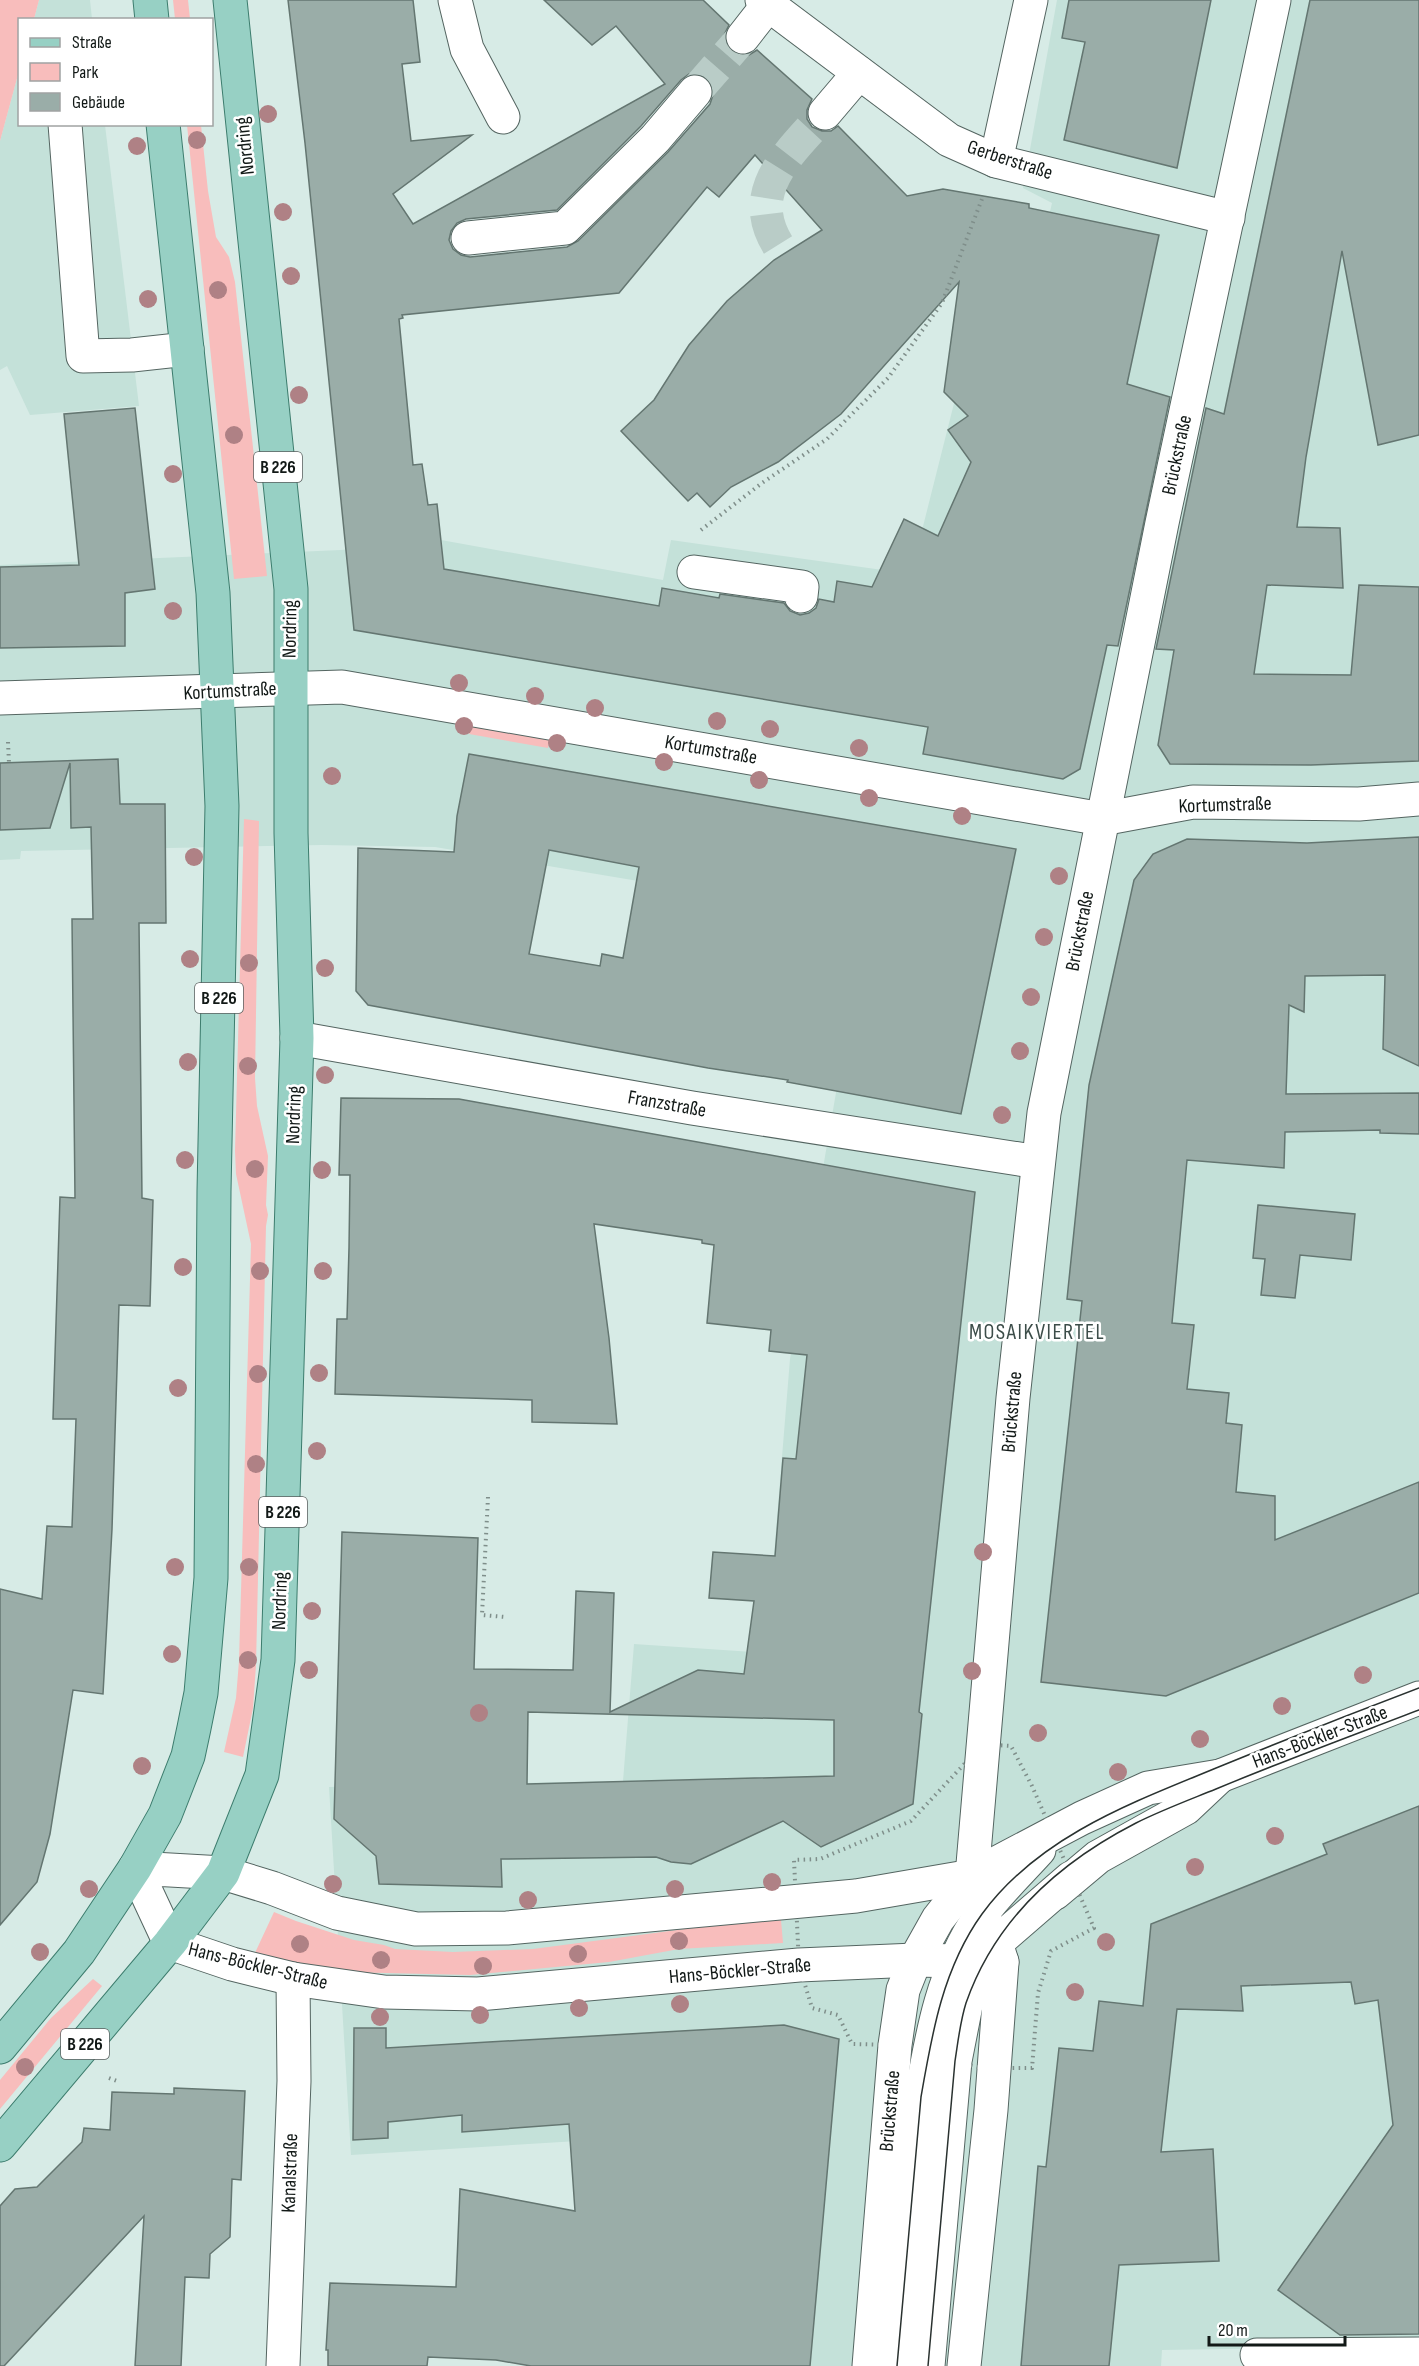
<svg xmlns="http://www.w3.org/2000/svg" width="1419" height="2366" viewBox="0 0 1419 2366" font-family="'Sofia Sans Condensed',sans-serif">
<rect width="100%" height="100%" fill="#d7ebe6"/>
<g fill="#c4e1d9">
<path d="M39,0H90L92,19H34Z"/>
<path d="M1057,0H1419V2346L1162,2350L1161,2366H681L709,2133L351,2155L329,1787L623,1781L634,1644L766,1653L790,1359L866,919L435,847L322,845L21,851L20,859L0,860V565L341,550L441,540L663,580L671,540L911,574L973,328L1020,339L1052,203L1023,188Z"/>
<path d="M19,71L20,124L105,125L139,406L30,415L7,366L0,370V141Z"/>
</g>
<g fill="#f8bdbc">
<path d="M0,0H39L34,19L20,20L19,71L0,141Z"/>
<path d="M173,0H188L190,19H175Z"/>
<path d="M187,125H201L208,191L216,237L229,257L235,282L267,576L234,579Z"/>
<path d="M471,720L551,734L548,748L469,734Z"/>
<path d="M244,819L259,821L255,1078L257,1106L268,1156L266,1205L268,1215L266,1226L256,1665L253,1708L243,1757L224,1752L236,1698L239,1661L251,1244L236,1174L235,1151Z"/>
<path d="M274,1912L296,1921L354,1940L384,1945L395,1949L453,1952L533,1949L700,1927L781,1920L783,1943L679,1949L609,1962L470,1975L342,1972L254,1955Z"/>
<path d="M93,1979L102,1986L0,2109V2080L51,2018Z"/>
</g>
<g fill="#9aada8" stroke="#647671" stroke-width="1.5" fill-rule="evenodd">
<path d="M288,0H413L420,62L402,64L411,141L472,135L393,194L413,224L665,84L616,26L592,45L544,0H703L729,25L724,35L726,45L731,51L741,56L749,55L757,50L812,99L807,110V119L812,127L822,131H831L838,126L907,196L943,189L1029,204V208L1159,235L1127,384L1170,397L1118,646L1107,645L1080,769L1063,779L923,754L928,727L354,630L305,143ZM689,74H699L708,78L713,86V95L710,104L668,152L578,241L567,247L470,257L461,255L453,249L449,240L451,231L457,223L466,219L557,210L641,126L681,80ZM755,155L822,230L774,260L727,301L689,345L654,400L621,431L688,501L697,493L710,507L731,487L778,462L841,414L959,282L944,392L968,416L948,430L971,462L938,536L904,519L872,587L837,581L834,602L819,599L816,608L809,613L800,615L790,611L784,603L720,594L719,598L662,588L659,606L444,569L437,504L428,505L422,464L413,465L399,319L403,318L402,315L619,293L707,187L719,197Z"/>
<path d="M1069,0H1211L1177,168L1064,140L1085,42L1062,38Z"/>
<path d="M1310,0H1419V435L1378,445L1342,251L1306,457L1297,527L1340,528L1343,588L1267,585L1254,674L1351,675L1359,585L1419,587V761L1311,765L1170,764L1158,745L1174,650L1156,649L1206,408L1224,414Z"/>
<path d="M135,408L155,589L125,593V646L0,648V567L79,565L64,414Z"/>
<path d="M469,754L1016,849L961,1114L787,1082L788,1080L708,1068L368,1005L356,991L358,848L454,852L457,816ZM549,850L639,867L623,958L602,954L600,966L529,954Z"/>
<path d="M118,759L120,804H165L166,923H139L142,1198L153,1200L150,1306L119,1305L112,1529L103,1694L73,1690L50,1834L37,1882L0,1925V1589L42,1599L47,1526L72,1527L76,1419H53L60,1197L75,1198L72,919H93L91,827L71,828L70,763L50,828L0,830V763Z"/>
<path d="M1419,837V1066L1383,1049L1385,975L1305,976L1304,1012L1289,1005L1286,1094L1419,1093V1134L1380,1133V1130L1285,1132L1284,1168L1187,1160L1172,1323L1194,1325L1187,1389L1229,1393L1226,1423L1242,1425L1236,1492L1275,1496V1540L1419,1482V1593L1166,1696L1041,1682L1082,1301L1067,1299L1089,1085L1134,880L1153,854L1187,839L1307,843Z"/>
<path d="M341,1098L459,1099L975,1192L919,1712L922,1714L913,1804L821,1847L783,1821L691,1864L671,1862L656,1857L501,1859L502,1887L379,1884L376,1856L334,1819L342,1532L478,1538L474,1669L573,1670L576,1591L614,1593L610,1712L698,1670L744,1674L754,1601L709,1598L713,1552L775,1556L783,1458L796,1459L807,1355L769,1351L771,1330L707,1323L714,1245L702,1243V1240L594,1224L609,1338L617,1424L532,1422V1400L335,1394L337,1319H347L349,1248L350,1175H339ZM528,1712L834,1720V1776L527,1784Z"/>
<path d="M1258,1205L1355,1214L1351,1260L1300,1255L1295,1298L1261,1295L1265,1259L1253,1258Z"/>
<path d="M1419,1806V2334L1340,2335L1278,2290L1393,2125L1378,2000L1355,2004L1351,1982L1241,1986L1243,2011L1177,2009L1161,2152L1213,2149L1219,2261L1119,2265L1109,2366H1021L1038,2166L1046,2167L1059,2048L1093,2051L1099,2001L1143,2006L1151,1924L1327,1854L1323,1844Z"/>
<path d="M784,2025L839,2039L810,2366H531L496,2360L428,2357L427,2366H328V2350H326L330,2283L456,2287L460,2189L575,2211L569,2124L462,2132V2115L388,2122V2138L353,2140L354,2028H386V2048Z"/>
<path d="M174,2088L245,2091L241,2180L232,2179L230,2237L210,2254L209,2278L185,2277L181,2366H135L144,2216L4,2366H0V2206L15,2189L37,2187L82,2142L84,2128L110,2130L112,2092L174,2094Z"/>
</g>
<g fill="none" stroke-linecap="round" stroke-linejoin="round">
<g stroke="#b9ccc7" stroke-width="33" stroke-dasharray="33 16" stroke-linecap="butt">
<path d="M695,92L743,37"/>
<path d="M778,245C744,190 791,152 825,113"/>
</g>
<defs>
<g id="minor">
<path d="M455,0L467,49L503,117"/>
<path d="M762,0L949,140L996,161L1228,218"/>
<path d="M743,37L768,5"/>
<path d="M825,113L859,73"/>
<path d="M65,124L83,356L132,355L187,349"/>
<path d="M996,161L1031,0"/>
<path d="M468,238L565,228L655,139L695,92"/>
<path d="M694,572L802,587L801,596"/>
<path d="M0,698L342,687L1102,819L1193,802L1359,804L1419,799"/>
<path d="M297,1038L692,1108L1038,1162"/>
<path d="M1055,1893L1098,1857L1186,1808L1220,1776"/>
<path d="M1002,1962L915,1960L799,1965L478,1994L384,1992L293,1979L232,1964L170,1943L135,1868L223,1873L272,1888L337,1913L416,1929L507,1928L856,1896L972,1876L1082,1818L1148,1788L1220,1776L1419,1698"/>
<path d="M1257,2355L1419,2354"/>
<path d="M283,2366L294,2081L293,1979"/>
<path d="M869,2366L895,2045L903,1990L915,1960L938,1919L972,1876"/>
<path d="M897,2366L921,2097C932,2033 943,1970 981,1915C998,1892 1020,1871 1039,1850"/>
<path d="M928,2366L955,2061L966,2005L984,1963L996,1943L1071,1878"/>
<path d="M964,2366L991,2110L1002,1962L996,1943L982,1915L972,1876L1013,1398L1044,1113L1162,523L1274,0"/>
</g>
<g id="major">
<path d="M150,0L152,20"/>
<path d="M0,2047L79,1952L135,1868L165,1815L188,1756L194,1728L201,1693L211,1578L214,1191L222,806L213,593L163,124"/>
<path d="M0,2145L170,1943L223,1873L262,1775L278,1660L297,1038L291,833V589L230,0"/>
</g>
</defs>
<use href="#minor" stroke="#546561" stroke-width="35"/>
<use href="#major" stroke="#3c7c6d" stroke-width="35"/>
<g stroke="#7f8e8a" stroke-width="4" stroke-dasharray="1.5 4.5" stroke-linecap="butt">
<path d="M701,530L762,483L827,439L888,378L942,303L982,199"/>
<path d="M8,742L9,763"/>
<path d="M488,1497L482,1615L506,1617"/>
<path d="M983,1744L1011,1746L1032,1786L1094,1928L1051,1951L1038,1993L1032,2068H981L895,2045L852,2044L838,2015L812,2008L799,1965L794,1860L820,1859L911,1821Z"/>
<path d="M109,2078L117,2081"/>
</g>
<use href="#minor" stroke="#fff" stroke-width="33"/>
<use href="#major" stroke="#97d0c4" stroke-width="33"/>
<g stroke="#2a3230" stroke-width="1.5">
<path d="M897,2366L921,2097C932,2033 943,1968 982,1914C1040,1835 1134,1802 1221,1766C1287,1739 1353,1713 1419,1688"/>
<path d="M928,2366L955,2061C958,2042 960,2022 966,2003C995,1920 1060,1862 1136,1823C1162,1810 1189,1800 1216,1789C1283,1761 1351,1736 1419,1710"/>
</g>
</g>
<g fill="#af8185">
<circle cx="268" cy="114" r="9"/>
<circle cx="197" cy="140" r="9"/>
<circle cx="137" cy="146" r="9"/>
<circle cx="283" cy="212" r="9"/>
<circle cx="291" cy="276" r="9"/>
<circle cx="218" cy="290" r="9"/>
<circle cx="148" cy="299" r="9"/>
<circle cx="299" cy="395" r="9"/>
<circle cx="234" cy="435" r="9"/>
<circle cx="173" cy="474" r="9"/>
<circle cx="173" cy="611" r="9"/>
<circle cx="459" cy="683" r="9"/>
<circle cx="535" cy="696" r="9"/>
<circle cx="595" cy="708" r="9"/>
<circle cx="717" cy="721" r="9"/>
<circle cx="464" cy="726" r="9"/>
<circle cx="770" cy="729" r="9"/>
<circle cx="557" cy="743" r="9"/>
<circle cx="859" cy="748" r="9"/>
<circle cx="664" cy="762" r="9"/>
<circle cx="332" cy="776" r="9"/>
<circle cx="759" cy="780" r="9"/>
<circle cx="869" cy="798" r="9"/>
<circle cx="962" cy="816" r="9"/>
<circle cx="194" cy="857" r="9"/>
<circle cx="1059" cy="876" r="9"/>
<circle cx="1044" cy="937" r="9"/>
<circle cx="190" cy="959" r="9"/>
<circle cx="249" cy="963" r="9"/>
<circle cx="325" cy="968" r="9"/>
<circle cx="1031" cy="997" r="9"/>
<circle cx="1020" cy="1051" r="9"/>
<circle cx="188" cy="1062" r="9"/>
<circle cx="248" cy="1066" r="9"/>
<circle cx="325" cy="1075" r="9"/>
<circle cx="1002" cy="1115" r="9"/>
<circle cx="185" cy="1160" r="9"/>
<circle cx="255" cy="1169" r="9"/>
<circle cx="322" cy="1170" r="9"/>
<circle cx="183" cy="1267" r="9"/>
<circle cx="260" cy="1271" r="9"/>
<circle cx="323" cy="1271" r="9"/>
<circle cx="319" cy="1373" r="9"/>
<circle cx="258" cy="1374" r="9"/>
<circle cx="178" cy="1388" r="9"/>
<circle cx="317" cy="1451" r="9"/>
<circle cx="256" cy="1464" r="9"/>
<circle cx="983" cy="1552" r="9"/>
<circle cx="175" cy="1567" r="9"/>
<circle cx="249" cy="1567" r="9"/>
<circle cx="312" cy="1611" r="9"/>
<circle cx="172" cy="1654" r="9"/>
<circle cx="248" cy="1660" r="9"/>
<circle cx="309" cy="1670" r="9"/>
<circle cx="972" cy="1671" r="9"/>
<circle cx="1363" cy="1675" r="9"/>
<circle cx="1282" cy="1706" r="9"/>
<circle cx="479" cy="1713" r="9"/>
<circle cx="1038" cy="1733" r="9"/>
<circle cx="1200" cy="1739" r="9"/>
<circle cx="142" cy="1766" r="9"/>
<circle cx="1118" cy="1772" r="9"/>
<circle cx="1275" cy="1836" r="9"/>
<circle cx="1195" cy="1867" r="9"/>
<circle cx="772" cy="1882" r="9"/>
<circle cx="333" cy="1884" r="9"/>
<circle cx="89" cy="1889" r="9"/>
<circle cx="675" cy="1889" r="9"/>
<circle cx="528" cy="1900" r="9"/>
<circle cx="679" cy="1941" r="9"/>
<circle cx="1106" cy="1942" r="9"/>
<circle cx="300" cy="1944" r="9"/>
<circle cx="40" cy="1952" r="9"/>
<circle cx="578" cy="1954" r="9"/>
<circle cx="381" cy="1960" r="9"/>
<circle cx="483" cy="1966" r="9"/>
<circle cx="1075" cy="1992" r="9"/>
<circle cx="680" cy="2004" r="9"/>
<circle cx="579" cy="2008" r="9"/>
<circle cx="480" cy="2015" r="9"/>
<circle cx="380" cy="2017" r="9"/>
<circle cx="25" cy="2067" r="9"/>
</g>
<g text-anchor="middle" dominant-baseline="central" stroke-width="5" stroke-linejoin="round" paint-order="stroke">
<g fill="#fff" stroke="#595e5d" stroke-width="1.5">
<rect x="254" y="452" width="48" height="30" rx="4.5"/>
<rect x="195" y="983" width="48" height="30" rx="4.5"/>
<rect x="259" y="1497" width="48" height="30" rx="4.5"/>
<rect x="61" y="2029" width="48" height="30" rx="4.5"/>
</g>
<g font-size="18" font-weight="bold" fill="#121917">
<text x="278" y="467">B 226</text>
<text x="219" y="998">B 226</text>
<text x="283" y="1512">B 226</text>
<text x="85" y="2044">B 226</text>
</g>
<g font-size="20" fill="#121917" stroke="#fff">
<text transform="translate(245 146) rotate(-96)">Nordring</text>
<text transform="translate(1010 160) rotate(18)">Gerberstraße</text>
<text transform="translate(1177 455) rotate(-78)">Brückstraße</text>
<text transform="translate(290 629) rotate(-89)">Nordring</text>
<text transform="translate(230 691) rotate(-3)">Kortumstraße</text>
<text transform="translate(711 750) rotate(10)">Kortumstraße</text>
<text transform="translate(1225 805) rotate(-2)">Kortumstraße</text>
<text transform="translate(1080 931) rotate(-79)">Brückstraße</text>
<text transform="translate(667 1104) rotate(10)">Franzstraße</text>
<text transform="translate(294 1115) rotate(-88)">Nordring</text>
<text transform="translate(1012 1412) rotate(-85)">Brückstraße</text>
<text transform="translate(280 1601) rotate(-88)">Nordring</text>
<text transform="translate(1320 1737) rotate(-21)">Hans-Böckler-Straße</text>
<text transform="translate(258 1966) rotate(14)">Hans-Böckler-Straße</text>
<text transform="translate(740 1971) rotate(-5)">Hans-Böckler-Straße</text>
<text transform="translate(890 2111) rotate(-85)">Brückstraße</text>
<text transform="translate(290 2173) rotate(-88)">Kanalstraße</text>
</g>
<g font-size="22" letter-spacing="1.5" fill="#3c4d49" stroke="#fff">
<text x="1037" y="1332">MOSAIKVIERTEL</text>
</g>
</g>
<rect x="18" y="18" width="195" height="108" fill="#ffffff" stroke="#a0a3a2" stroke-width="1.5"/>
<rect x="30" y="38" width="30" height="9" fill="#97d0c4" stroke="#a0a3a2" stroke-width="1.5"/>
<text x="72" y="48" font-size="18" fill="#121917">Straße</text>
<rect x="30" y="63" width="30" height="18" fill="#f8bdbc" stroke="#a0a3a2" stroke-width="1.5"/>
<text x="72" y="78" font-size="18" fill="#121917">Park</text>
<rect x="30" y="93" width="30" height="18" fill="#9aada8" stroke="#a0a3a2" stroke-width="1.5"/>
<text x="72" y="108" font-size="18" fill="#121917">Gebäude</text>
<path d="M1209 2336v9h136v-9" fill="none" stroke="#121917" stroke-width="3"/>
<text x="1218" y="2336" font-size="18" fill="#121917" stroke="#ffffff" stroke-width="4.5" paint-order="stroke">20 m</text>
</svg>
